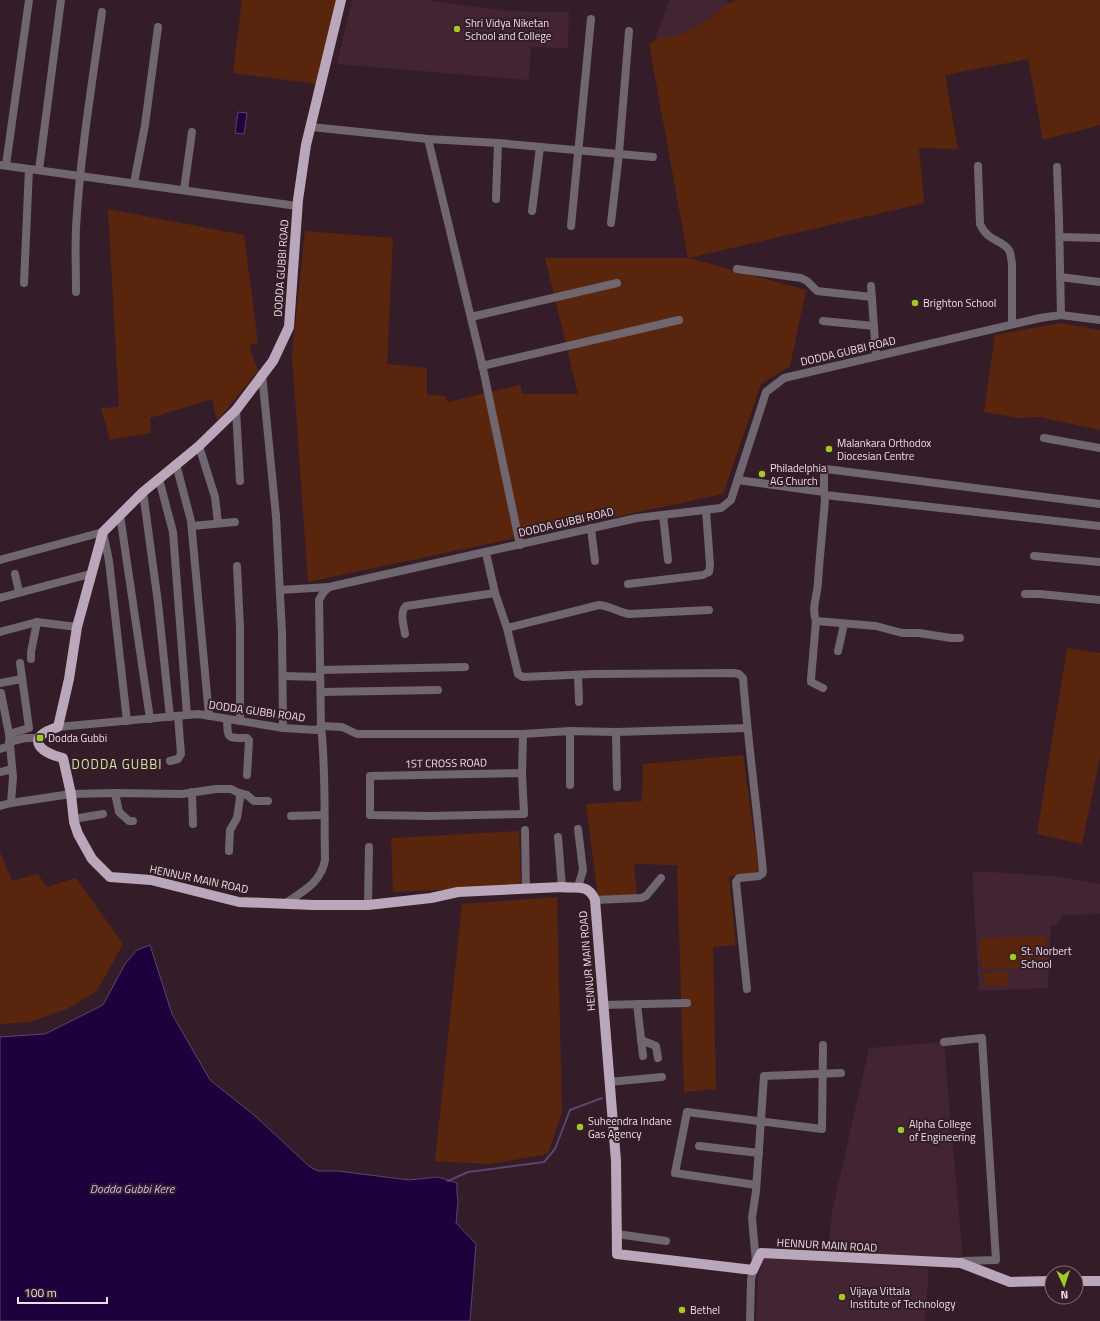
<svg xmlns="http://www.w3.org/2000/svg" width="1100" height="1321" viewBox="0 0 1100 1321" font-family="'Titillium Web',sans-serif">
<rect width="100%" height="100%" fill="#341d28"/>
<g fill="#422432">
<path d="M352,0H426L508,11L569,12L568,48L531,47L529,80L337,64Z"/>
<path d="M669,0H728L726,5L708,20L682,34L655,40Z"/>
<path d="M972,871L1054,876L1100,884V914L1062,915L1057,925H1051L1048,988L979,991Z"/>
<path d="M944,1042L963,1261L828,1252L832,1212L869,1048Z"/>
<path d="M765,1257L929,1268L925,1321H756L758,1274Z"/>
</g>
<g fill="#59260d">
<path d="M242,0H339L317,84L233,73Z"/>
<path d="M736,0H1100V125L1043,140L1028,59L945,75L958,149L919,148L924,203L689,258L806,290L790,366L761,384L723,494L308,582L292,355L305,231L393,238L387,364L427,368V395L445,396L448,402L520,385L522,394H578L545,258H688L649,44L655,40L682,34L708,20L726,5Z"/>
<path d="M108,209L244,235L258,343L249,345L258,371L217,421L212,399L150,418L151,433L110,440L101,408L119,407Z"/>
<path d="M1059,323L1100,330V430L1040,417L1019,418L984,412L995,335Z"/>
<path d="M1067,648L1100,653V757L1082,844L1037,834Z"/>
<path d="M743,755L759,871L729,877L736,945L713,947L716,1089L684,1092L677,865L634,864L637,896L598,898L586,804L642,801L643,764Z"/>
<path d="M519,831L521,886L393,892L391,838Z"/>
<path d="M0,852L12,881L38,874L46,887L76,878L123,944L97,991L67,1009L29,1022L0,1024Z"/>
<path d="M557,897L562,1112L548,1154L490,1164L435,1161L462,904Z"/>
<path d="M1047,936L1044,968L982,969L979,938Z"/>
<path d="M1008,972L1009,985L984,986L983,973Z"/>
</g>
<g fill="#1d013c" stroke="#5c446f">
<path d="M238,112L247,113L244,134L235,133Z"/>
<path d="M150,945L172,1014L210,1080L254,1115L310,1167L318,1171H338L409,1180L438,1177L457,1183V1193L458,1201L456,1223L476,1244L470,1321H0V1037L45,1034L103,1005L125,964L137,950Z"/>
</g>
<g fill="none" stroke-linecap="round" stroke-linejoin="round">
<path stroke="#5c446f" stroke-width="2" d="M448,1181L468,1172L544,1162L555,1149L570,1110L602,1098"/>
<g stroke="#6f666f" stroke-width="8">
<path d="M311,127L428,139L498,143L653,157"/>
<path d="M428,139L482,364L520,545"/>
<path d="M0,165L297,206"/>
<path d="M6,165L29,0"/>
<path d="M978,166L980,224C988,242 1001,239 1009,250C1011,254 1011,259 1012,263V324"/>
<path d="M1057,167L1059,220L1061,315"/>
<path d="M39,170L61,0"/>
<path d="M134,183L145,125L158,27"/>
<path d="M184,190L192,132"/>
<path d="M496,199L498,143"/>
<path d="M532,211L540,147"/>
<path d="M611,223L619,153L629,31"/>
<path d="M571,226L591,19"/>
<path d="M1060,237L1100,238"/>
<path d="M737,269L801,278L807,281L817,291L872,297"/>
<path d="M1060,277L1100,282"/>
<path d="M24,283L29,169"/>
<path d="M871,286L876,356"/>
<path d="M76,292C76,271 75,250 76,228C80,156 92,84 102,12"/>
<path d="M471,317L617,283"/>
<path d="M823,321L874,326"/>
<path d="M482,366L679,320"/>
<path d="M262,374L276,516L282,633L283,728"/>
<path d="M236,410L240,481"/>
<path d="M1044,438L1100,448"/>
<path d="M199,446L215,497L218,523"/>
<path d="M176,464L191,521L209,716"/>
<path d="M159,479L173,532L187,715"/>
<path d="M738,480L824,492L825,499C823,526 820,553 818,581C818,594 811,608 816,621L876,626L902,633H919L951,638H960"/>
<path d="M143,492L158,603L170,717"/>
<path d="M824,492V472L826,469L1100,504"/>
<path d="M825,495L1100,526"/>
<path d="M120,515L150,719"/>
<path d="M663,515L668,560"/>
<path d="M192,526L235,522"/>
<path d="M591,528L595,561"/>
<path d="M486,553L495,593L507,628L518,674L523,677L593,674L734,673L739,674L743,678C748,743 757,807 763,872L762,874L759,876L739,878L736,882L747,989"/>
<path d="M1034,556L1100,562"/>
<path d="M0,560L103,532L109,561L127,721"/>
<path d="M237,566L240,628V721"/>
<path d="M15,574L19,592"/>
<path d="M628,584L703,575L709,572L710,565L706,510"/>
<path d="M280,590L329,587"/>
<path d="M1025,594H1040L1100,600"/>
<path d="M0,598L90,574"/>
<path d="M816,621L811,679V682L823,688"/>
<path d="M507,628L599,605C610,606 619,612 629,614L709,610"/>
<path d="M0,632L37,622L77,627"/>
<path d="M405,634C404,626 399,613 406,606L495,593"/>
<path d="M838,651L844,624"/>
<path d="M31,659V652L37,622"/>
<path d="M320,670L465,667"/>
<path d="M578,675L579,702"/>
<path d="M283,676L320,677"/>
<path d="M0,683L22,679"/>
<path d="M321,692L438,690"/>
<path d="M1,693L9,734L13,777L11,803"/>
<path d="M227,719C228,739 226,738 247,738L249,740L247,775"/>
<path d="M58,727L198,714L283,728L317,730L321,726L319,600L323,593L329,587L637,518L721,508L731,500L766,392L784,378L1040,318L1061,315L1100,320"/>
<path d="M570,731V785"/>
<path d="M616,732L617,787"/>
<path d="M9,734L29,728L20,663"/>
<path d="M9,742L25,738H40"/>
<path d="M0,749L10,746"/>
<path d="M170,761L178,759L181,754L178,716"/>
<path d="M0,772L12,769"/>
<path d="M522,773L370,776V815L430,816L524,814L522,773L523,734"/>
<path d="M192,792L193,824"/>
<path d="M115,793L119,812L129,821H133"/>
<path d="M239,793L247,795L254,801H268"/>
<path d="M0,806L11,803L71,794L115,793L182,794L216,789H231L239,793L240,798L237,818L230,830L229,851"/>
<path d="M291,816L324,815"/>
<path d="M73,819L103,814"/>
<path d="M578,829L583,870L578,887"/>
<path d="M525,830L526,888"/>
<path d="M558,837L562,887"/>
<path d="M595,900L641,898L646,896L661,878"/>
<path d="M284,904C302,892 321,883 325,860C324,815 326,770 321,726L342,727L357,734H523L570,731L616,732L747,728"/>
<path d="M368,905L369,847"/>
<path d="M637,1004L643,1056"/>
<path d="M603,1005L687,1003"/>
<path d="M641,1040L656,1046L658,1058"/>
<path d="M944,1042L982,1038L996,1260L963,1261L961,1263"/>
<path d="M609,1082L662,1077"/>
<path d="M699,1146L759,1153"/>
<path d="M756,1185L675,1173L687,1112L822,1129L823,1045"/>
<path d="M617,1234L666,1241"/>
<path d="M756,1263L752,1218L756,1191L764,1076L841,1073"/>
<path d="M750,1321L751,1280L753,1270"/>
</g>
<g stroke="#baa7bb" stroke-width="10">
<path d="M341,0L306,145L298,200L289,327L273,361L236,410L199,446L143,492L103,532L77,627L69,679L58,727C25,737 38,752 63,758L71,794L74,822L78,834L92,859L110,877L151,880L239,902L313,905H368L431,898L458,892L562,887C576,889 588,883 595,900L616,1161L617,1254L753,1270L761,1253L961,1263L1010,1282L1052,1281"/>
<path d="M1076,1281H1100"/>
</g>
</g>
<g fill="#a3c927" stroke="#341d28" stroke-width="1.5">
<circle cx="457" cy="29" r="4"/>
<circle cx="915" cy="303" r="4"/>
<circle cx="829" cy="449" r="4"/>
<circle cx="762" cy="474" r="4"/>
<rect x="36" y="734" width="8" height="8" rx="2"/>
<circle cx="1013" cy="957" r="4"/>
<circle cx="580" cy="1127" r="4"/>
<circle cx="901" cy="1130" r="4"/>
<circle cx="842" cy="1297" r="4"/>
<circle cx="682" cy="1310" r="4"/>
</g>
<g text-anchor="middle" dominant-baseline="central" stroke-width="4" stroke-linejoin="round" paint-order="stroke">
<g font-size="11" fill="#efdfe5" stroke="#341d28" text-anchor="start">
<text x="465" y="23">Shri Vidya Niketan<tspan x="465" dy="13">School and College</tspan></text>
<text x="923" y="303">Brighton School</text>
<text x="837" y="443">Malankara Orthodox<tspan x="837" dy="13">Diocesian Centre</tspan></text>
<text x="770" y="468">Philadelphia<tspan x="770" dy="13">AG Church</tspan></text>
<text x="48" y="738">Dodda Gubbi</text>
<text x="1021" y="951">St. Norbert<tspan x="1021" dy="13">School</tspan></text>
<text x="588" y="1121">Suheendra Indane<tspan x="588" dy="13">Gas Agency</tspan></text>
<text x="909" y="1124">Alpha College<tspan x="909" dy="13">of Engineering</tspan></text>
<text x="850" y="1291">Vijaya Vittala<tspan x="850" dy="13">Institute of Technology</tspan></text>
<text x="690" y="1310">Bethel</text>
</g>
<g font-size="11" fill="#efdfe5" stroke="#341d28">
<text transform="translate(281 268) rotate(-86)">DODDA GUBBI ROAD</text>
<text transform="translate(848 351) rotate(-13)">DODDA GUBBI ROAD</text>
<text transform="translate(566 522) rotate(-13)">DODDA GUBBI ROAD</text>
<text transform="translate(257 711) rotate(8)">DODDA GUBBI ROAD</text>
<text transform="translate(446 763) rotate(-1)">1ST CROSS ROAD</text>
<text transform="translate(199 879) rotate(12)">HENNUR MAIN ROAD</text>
<text transform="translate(587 961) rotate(-95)">HENNUR MAIN ROAD</text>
<text transform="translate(827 1245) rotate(3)">HENNUR MAIN ROAD</text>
</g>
<g font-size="12" font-style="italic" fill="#cbb7fa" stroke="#341d28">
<text x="132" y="1188">Dodda Gubbi Kere</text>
</g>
<g font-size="13" letter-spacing="1" fill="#d1e99e" stroke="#341d28">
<text x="117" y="764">DODDA GUBBI</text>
</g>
</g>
<g transform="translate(1064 1285) rotate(177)"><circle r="19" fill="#341d28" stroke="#7f6b74"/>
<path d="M0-3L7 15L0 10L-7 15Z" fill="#a3c927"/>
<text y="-6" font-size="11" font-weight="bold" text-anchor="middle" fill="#efdfe5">N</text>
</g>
<path d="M18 1297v6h89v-6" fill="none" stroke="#efdfe5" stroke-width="2"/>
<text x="24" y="1297" font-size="12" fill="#efdfe5" stroke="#341d28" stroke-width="3" paint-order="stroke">100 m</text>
</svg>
